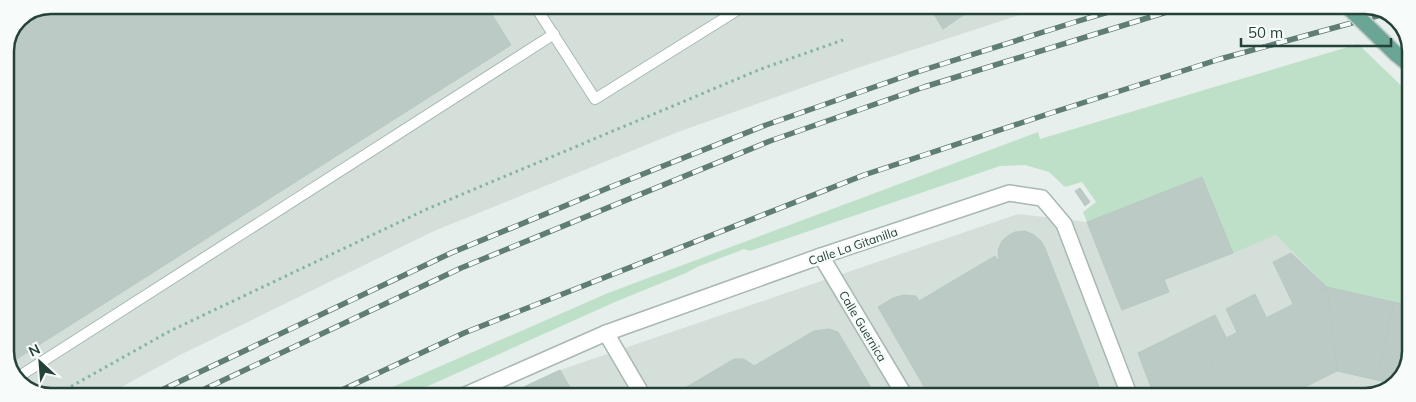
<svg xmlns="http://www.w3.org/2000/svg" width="1416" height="402" viewBox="0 0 1416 402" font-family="Mulish,sans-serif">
<rect width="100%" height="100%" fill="#e6efeb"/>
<g fill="#d4dfda">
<path d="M51,5L1047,6L860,67L678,132L434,231L180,355L105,396L40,395L16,381L5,357V51L19,18Z"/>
<path d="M1202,177L1233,252L1276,235L1327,287L1410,306L1409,362L1393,387L1365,397L504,396L560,370L1018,214L1087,222Z"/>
</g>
<path fill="#bfe0c8" d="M1358,44L1411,95L1410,305L1327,287L1276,235L1233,253L1202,177L1087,222L1083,212L1096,202L1082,182L1065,187L1049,172L1025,165L1000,166L750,251L744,249L697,267L686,273L615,302L406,396H372L608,293L1038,132L1040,139Z"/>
<g fill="#bbcac4" stroke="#b8c9c2">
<path d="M51,5H486L511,45L9,364L5,357V51L19,18Z"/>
<path d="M933,6H990L978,14L974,8L943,29L930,8Z"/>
<path d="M1202,177L1233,253L1117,298L1087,222Z"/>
<path d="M1080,188L1090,202L1085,206L1075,191Z"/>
<path d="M1025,231L1034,235L1041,241L1045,248L1103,397H930L878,307L893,298L904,295L916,296L919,301L995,256L999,262L998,250L1002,241L1009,235L1015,232Z"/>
<path d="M1291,253L1327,287L1293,304L1273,262Z"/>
<path d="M1164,279L1169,292L1122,310L1117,298Z"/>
<path d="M1327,287L1394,302L1377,380L1337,371Z"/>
<path d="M1327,287L1337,371L1295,392L1260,321Z"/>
<path d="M1255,294L1266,317L1237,332L1226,309Z"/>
<path d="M1394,302L1410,305L1409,362L1395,384L1377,380Z"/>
<path d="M1215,315L1226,337L1147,377L1138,353Z"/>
<path d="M1260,321L1295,392L1286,397H1227L1204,349Z"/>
<path d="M829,329L838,332L876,396H678L685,388L734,359H744L754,366L814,331Z"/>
<path d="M1204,349L1227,397H1155L1147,377Z"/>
<path d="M560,370L575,396H504L513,392Z"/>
</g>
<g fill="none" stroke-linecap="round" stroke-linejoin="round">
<defs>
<g id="service">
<path d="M535,6L595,99L744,6"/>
<path d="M15,379L554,34"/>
</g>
<g id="minor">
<path d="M821,256L905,396"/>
<path d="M606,333L643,396"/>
<path d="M463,396L606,333L821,256L1009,193L1042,198L1064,224L1130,397"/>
<path d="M1353,397L1367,396"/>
</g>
<path id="primary" d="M1396,54L1411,66"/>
</defs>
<use href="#service" stroke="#a8b8b2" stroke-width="12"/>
<use href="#minor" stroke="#a8b8b2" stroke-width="18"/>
<use href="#primary" stroke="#c2cac8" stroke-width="18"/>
<path stroke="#86b3a5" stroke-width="3" stroke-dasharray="2.5 4" stroke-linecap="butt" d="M54,396L170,331L427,209L761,69L843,40"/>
<use href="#service" stroke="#fff" stroke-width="10"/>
<use href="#minor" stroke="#fff" stroke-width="15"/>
<use href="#primary" stroke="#6aa596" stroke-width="15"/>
<defs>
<g id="rail">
<path d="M149,396L451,253L608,188L766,125L917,72L1075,22L1129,6"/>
<path d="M190,396L461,268L770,141L924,87L1186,6"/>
<path d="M329,396L464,333L864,175L1051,113L1220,59L1388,13"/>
</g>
</defs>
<use href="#rail" stroke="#5f7d75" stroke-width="5.5"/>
<use href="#rail" stroke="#f7fbf9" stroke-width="4" stroke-dasharray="11" stroke-linecap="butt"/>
<defs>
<path id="primary-bridge" d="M1347,6L1396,54"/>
</defs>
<use href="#primary-bridge" stroke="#c2cac8" stroke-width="18" stroke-linecap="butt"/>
<use href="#primary-bridge" stroke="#6aa596" stroke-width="15"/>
</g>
<g text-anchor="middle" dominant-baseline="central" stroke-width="5" stroke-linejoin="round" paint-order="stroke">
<g font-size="12" fill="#24423a" stroke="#f7fbf9">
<text transform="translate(853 246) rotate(-19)">Calle La Gitanilla</text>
<text transform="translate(863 326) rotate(59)">Calle Guernica</text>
</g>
</g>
<path d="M0 0H1416V402H0ZM51 14H1365A37 37 0 0 1 1402 51V351A37 37 0 0 1 1365 388H51A37 37 0 0 1 14 351V51A37 37 0 0 1 51 14Z" fill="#f7fbf9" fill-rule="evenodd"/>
<path fill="none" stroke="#24423a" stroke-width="2.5" d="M51 14H1365A37 37 0 0 1 1402 51V351A37 37 0 0 1 1365 388H51A37 37 0 0 1 14 351V51A37 37 0 0 1 51 14Z"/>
<g transform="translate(40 362) rotate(334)" stroke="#f7fbf9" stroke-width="4" paint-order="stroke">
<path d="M0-4L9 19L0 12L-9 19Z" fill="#24423a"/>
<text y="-8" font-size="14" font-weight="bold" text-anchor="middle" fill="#24423a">N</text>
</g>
<path d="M1241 38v8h150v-8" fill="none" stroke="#24423a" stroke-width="2.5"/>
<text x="1248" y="38" font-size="15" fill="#24423a" stroke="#f7fbf9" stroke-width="4" paint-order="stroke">50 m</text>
</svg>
